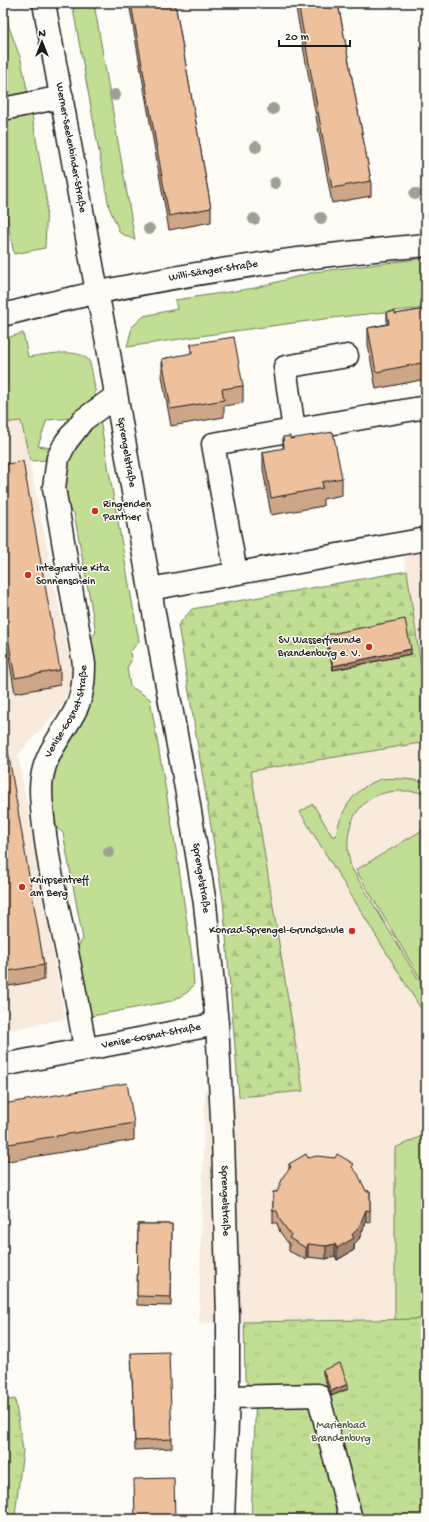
<svg xmlns="http://www.w3.org/2000/svg" width="429" height="1522" viewBox="0 0 429 1522" font-family="'Gochi Hand',sans-serif">
<defs>
<pattern id="forest-firs" width="22" height="20" patternUnits="userSpaceOnUse"><rect width="22" height="20" fill="#c2de95"/><path d="M5 1l3.5 6h-7zM16 11l3.5 6h-7z" fill="#a6be80"/></pattern>
<pattern id="park-tufts" width="24" height="20" patternUnits="userSpaceOnUse"><rect width="24" height="20" fill="#c2de95"/><path d="M3 7l-1-3M5 7V3M7 7l1-3M15 17l-1-3M17 17v-4M19 17l1-3" fill="none" stroke="#a6be80"/></pattern>
</defs>
<rect width="100%" height="100%" fill="#fdfcf7"/>
<filter id="ink" filterUnits="userSpaceOnUse"><feTurbulence type="fractalNoise" baseFrequency=".025" numOctaves="2"/><feDisplacementMap in="SourceGraphic" scale="8" xChannelSelector="R" yChannelSelector="G"/><feConvolveMatrix kernelMatrix="1 2 1 2 8 2 1 2 1" color-interpolation-filters="sRGB"/></filter>
<g filter="url(#ink)">
<g fill="#f8eadc">
<path d="M21,420L76,690L18,755L65,1019L3,1031V423Z"/>
<path d="M426,539V701L402,543Z"/>
<path d="M426,742V1134L395,1148V1320L199,1323L205,1089L239,1096L303,1091L251,771Z"/>
</g>
<g fill="#c2de95" stroke="#6f7d58">
<path d="M3,3H5L9,27L21,60L28,94L3,98Z"/>
<path d="M72,3H94L135,240L120,233L109,207Z"/>
<path d="M32,115L47,203L45,248L14,254L3,198V120Z"/>
<path d="M426,258V308C326,317 226,332 127,347L132,327L144,316L177,309L175,300L255,288L314,272Z"/>
<path d="M23,333L28,357C43,355 80,347 89,361C92,366 95,390 96,398L74,418L47,420L38,446L52,448L51,460L30,461L21,421L3,423V339Z"/>
<path d="M100,420L139,641L130,652L131,661L127,668L130,686L150,699L177,855L192,957L194,984L188,992L172,1001L87,1017L74,952L83,939L63,833L51,823L49,792L88,642L96,632L74,513L63,505L61,475L86,426Z"/>
<path d="M405,779L426,782V795C419,791 410,791 402,791C357,790 340,828 351,867L426,992V1017L300,812L313,804L332,836H336C340,812 353,790 376,781C384,777 396,779 405,779Z"/>
<path d="M426,828V988L356,870Z"/>
<path d="M426,1134V1319L395,1320V1148Z"/>
</g>
<path fill="url(#forest-firs)" stroke="#6f7d58" d="M407,571L426,701V742L251,771L303,1091L239,1097L223,900L178,625L192,609Z"/>
<g fill="url(#park-tufts)" stroke="#6f7d58">
<path d="M426,1319V1519H251L256,1396L245,1379L244,1322Z"/>
<path d="M15,1399L23,1450L15,1515L3,1516V1401Z"/>
</g>
<g fill="none" stroke-linecap="round" stroke-linejoin="round">
<defs>
<g id="minor">
<path id="s1" d="M44,3L97,292L107,342L162,659L188,799L205,904L217,1024L223,1137L228,1317V1397L223,1519"/>
<path d="M3,109L62,97"/>
<path d="M294,430L285,367L347,356"/>
<path d="M236,573L213,444L426,407"/>
<path d="M150,589L426,539"/>
<path id="s2" d="M85,1049C76,988 61,928 50,867C46,841 41,814 41,788C42,755 61,738 75,711C83,696 84,680 84,664L54,488L58,458L66,442L83,420L116,396"/>
<path id="s3" d="M3,1065L217,1024"/>
<path d="M228,1397L318,1395L351,1519"/>
</g>
<g id="major">
<path id="s4" d="M3,315C141,278 284,258 426,245"/>
</g>
</defs>
<use href="#minor" stroke="#1c1c1c" stroke-width="25"/>
<use href="#major" stroke="#1c1c1c" stroke-width="25"/>
<use href="#minor" stroke="#fdfcf7" stroke-width="22"/>
<use href="#major" stroke="#fdfcf7" stroke-width="22"/>
</g>
<g fill="#9da192">
<circle cx="115" cy="95" r="6"/>
<circle cx="273" cy="109" r="6"/>
<circle cx="256" cy="147" r="6"/>
<circle cx="275" cy="183" r="6"/>
<circle cx="415" cy="194" r="6"/>
<circle cx="321" cy="218" r="6"/>
<circle cx="254" cy="219" r="6"/>
<circle cx="149" cy="229" r="6"/>
<circle cx="109" cy="852" r="6"/>
</g>
<g fill="#cda688" stroke="#1c1c1c">
<path d="M129,3H175L211,208V222L169,230Z"/>
<path d="M295,3H338L371,181V196L332,203Z"/>
<path d="M426,309V379L376,389L368,345V328L387,324V312L395,314Z"/>
<path d="M191,344L243,386V403L224,406V417L171,426L162,376V359L191,354Z"/>
<path d="M283,437L290,439L342,478V495L323,499V506L271,515L263,469V452L283,449Z"/>
<path d="M3,465L60,670V685L15,693L6,641L3,642Z"/>
<path d="M326,635L411,654L333,670L326,640Z"/>
<path d="M3,752L44,965V980L3,987Z"/>
<path d="M3,1104L134,1123V1140L3,1162Z"/>
<path d="M308,1158L354,1170L366,1191H370V1223L366,1222L359,1239L354,1244V1250L337,1260L335,1256L326,1259L308,1257L306,1260L289,1251V1244L280,1232L277,1223H273V1192H277L289,1170V1164Z"/>
<path d="M138,1224H172L171,1306L137,1305Z"/>
<path d="M131,1353L172,1439V1448L135,1450Z"/>
<path d="M323,1370L348,1389L331,1396L323,1374Z"/>
</g>
<g fill="#a7876f" stroke="#1c1c1c">
<path d="M411,649V654L333,670V666Z"/>
<path d="M366,1210V1222L359,1239L354,1244V1250L337,1260V1248L352,1235Z"/>
<path d="M308,1244V1257L306,1260V1248Z"/>
<path d="M335,1244V1256L326,1259V1246Z"/>
<path d="M348,1384V1389L331,1396V1391Z"/>
</g>
<g fill="#eec19e" stroke="#1c1c1c">
<path d="M131,3H175L211,208L169,216Z"/>
<path d="M298,3H338L371,181L332,188Z"/>
<path d="M426,309V362L376,372L368,328L389,324L387,312L395,311V314Z"/>
<path d="M234,337L243,386L222,389L224,400L171,409L162,359L192,353L191,344Z"/>
<path d="M333,432L342,478L322,482L323,488L271,498L263,452L284,448L283,437L290,436V439Z"/>
<path d="M23,461L60,670L15,678L3,609V465Z"/>
<path d="M405,619L411,649L333,666L326,635Z"/>
<path d="M3,623H4L6,637H3Z"/>
<path d="M8,751L44,965L3,972V752Z"/>
<path d="M127,1083L134,1123L3,1145V1104Z"/>
<path d="M306,1154L308,1158L317,1156L335,1158L337,1154L354,1164L352,1167L358,1174L366,1191H370V1211L366,1210L359,1227L352,1235L354,1238L337,1248L335,1244L326,1246L308,1244L306,1248L289,1238L291,1235L280,1220L277,1211H273V1192H277L284,1175L291,1167L289,1164Z"/>
<path d="M138,1224H172L171,1297L137,1296Z"/>
<path d="M169,1352L172,1439L135,1441L131,1353Z"/>
<path d="M340,1363L348,1384L331,1391L323,1370Z"/>
<path d="M174,1478L175,1519H135L134,1479Z"/>
</g>
</g>
<g fill="#c8321e" stroke="#fdfcf7" stroke-width="1.5">
<circle cx="95" cy="511" r="4"/>
<circle cx="28" cy="575" r="4"/>
<circle cx="369" cy="647" r="4"/>
<circle cx="22" cy="887" r="4"/>
<circle cx="352" cy="931" r="4"/>
</g>
<g text-anchor="middle" dominant-baseline="central" stroke-width="3" stroke-linejoin="round" paint-order="stroke">
<g font-size="11" fill="#1c1c1c" stroke="#fdfcf7">
<text stroke="none"><textPath href="#s1" startOffset="147">Werner-Seelenbinder-Straße</textPath></text>
<text stroke="none"><textPath href="#s4" startOffset="215">Willi-Sänger-Straße</textPath></text>
<text stroke="none"><textPath href="#s1" startOffset="457">Sprengelstraße</textPath></text>
<text stroke="none"><textPath href="#s2" startOffset="347">Venise-Gosnat-Straße</textPath></text>
<text stroke="none"><textPath href="#s1" startOffset="889">Sprengelstraße</textPath></text>
<text stroke="none"><textPath href="#s3" startOffset="151">Venise-Gosnat-Straße</textPath></text>
<text stroke="none"><textPath href="#s1" startOffset="1213">Sprengelstraße</textPath></text>
</g>
<g font-size="11" fill="#1c1c1c" stroke="#fdfcf7" text-anchor="start">
<text x="103" y="505">Ringenden<tspan x="103" dy="13">Panther</tspan></text>
<text x="36" y="569">Integrative Kita<tspan x="36" dy="13">Sonnenschein</tspan></text>
<text x="361" y="641" text-anchor="end">SV Wasserfreunde<tspan x="361" dy="13">Brandenburg e. V.</tspan></text>
<text x="30" y="881">Knirpsentreff<tspan x="30" dy="13">am Berg</tspan></text>
<text x="344" y="931" text-anchor="end">Konrad-Sprengel-Grundschule</text>
</g>
<g font-size="11" fill="#4e5640" stroke="#fdfcf7">
<text x="341" y="1426">Marienbad<tspan x="341" dy="13">Brandenburg</tspan></text>
</g>
</g>
<rect width="429" height="1522" fill="none" stroke="#fdfcf7" stroke-width="16"/>
<rect x="8" y="8" width="413" height="1506" fill="none" stroke="#1c1c1c" stroke-width="1.5" filter="url(#ink)"/>
<g transform="translate(42 42)" stroke="#fdfcf7" stroke-width="3" paint-order="stroke">
<path d="M0-3L7 15L0 10L-7 15Z" fill="#1c1c1c"/>
<text y="-6" font-size="11" font-weight="bold" text-anchor="middle" fill="#1c1c1c">N</text>
</g>
<path d="M279 40v6h71v-6" fill="none" stroke="#1c1c1c" stroke-width="2"/>
<text x="285" y="40" font-size="12" fill="#1c1c1c" stroke="#fdfcf7" stroke-width="3" paint-order="stroke">20 m</text>
</svg>
